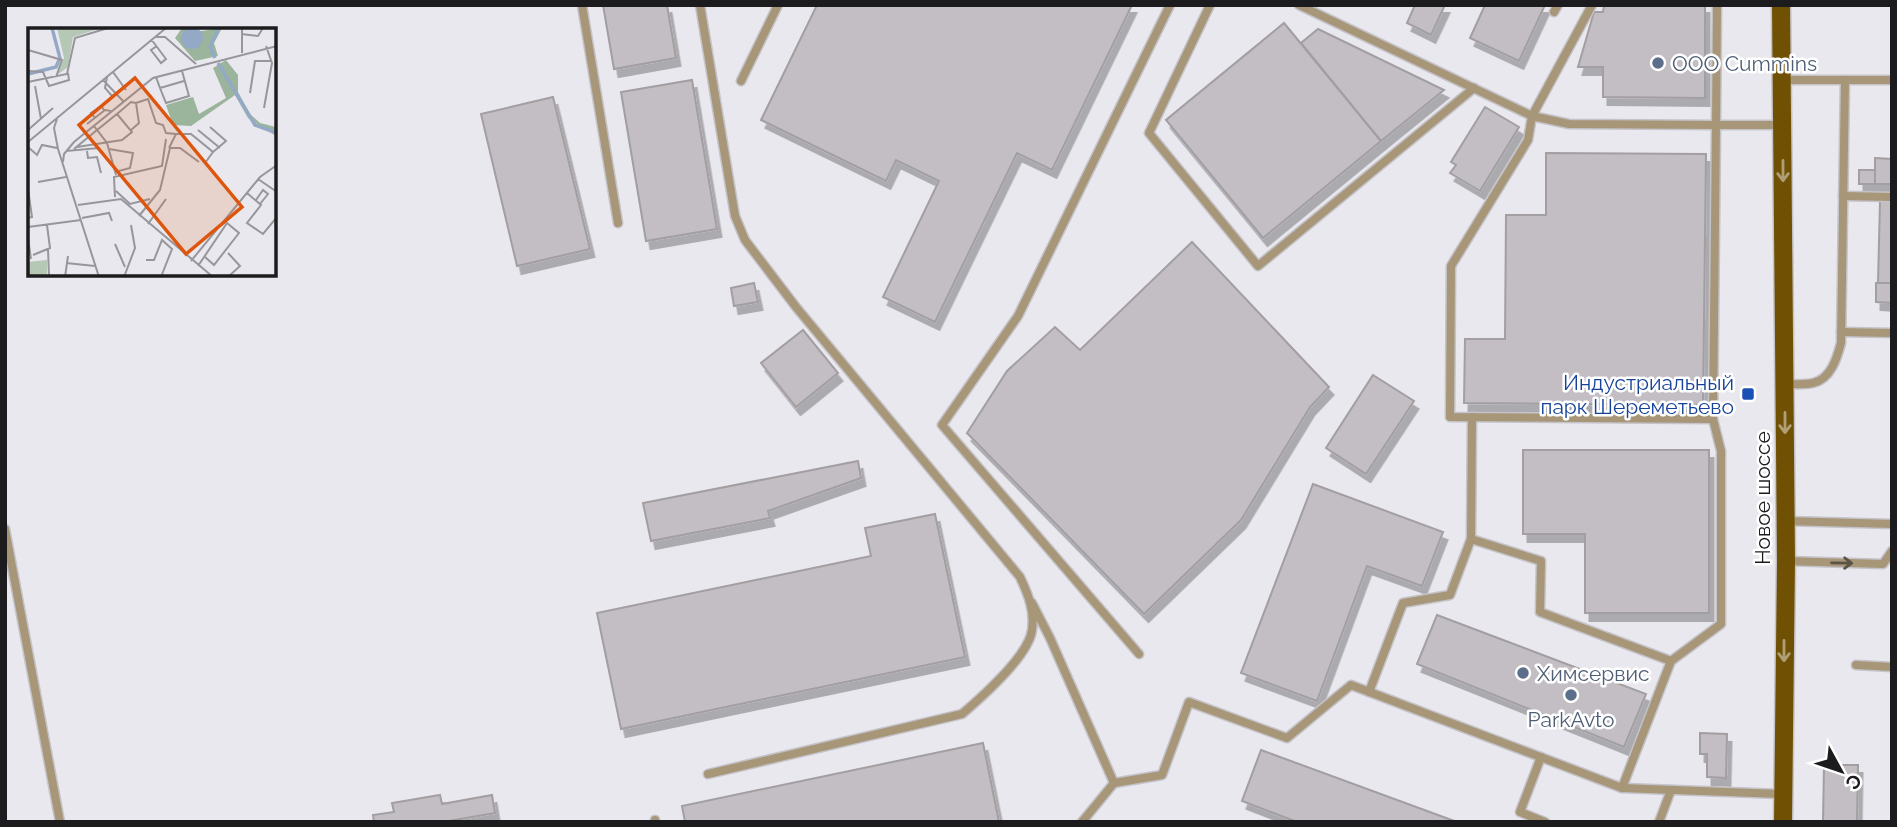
<svg xmlns="http://www.w3.org/2000/svg" width="1897" height="827" viewBox="0 0 1897 827" font-family="Raleway,sans-serif">
<defs>
<filter id="shadow"><feDropShadow dx="4.5" dy="8" stdDeviation="0" flood-color="#0004"/></filter>
</defs>
<rect width="100%" height="100%" fill="#e9e8ee"/>
<g fill="#c2bec3" stroke="#a29ea2" stroke-width="2" filter="url(#shadow)">
<path d="M603,5H667L676,58L614,69Z"/>
<path d="M817,5H1132L1052,170L1017,153L935,322L883,297L939,181L896,160L886,181L761,120Z"/>
<path d="M1415,5H1445L1431,35L1407,23Z"/>
<path d="M1485,5H1545L1519,61L1470,38Z"/>
<path d="M1604,5H1705V98L1603,97V67H1578L1594,12H1603Z"/>
<path d="M1284,23L1381,141L1263,238L1166,120Z"/>
<path d="M1318,29L1444,90L1381,141L1301,43Z"/>
<path d="M692,80L717,229L646,241L621,92Z"/>
<path d="M553,97L590,249L517,266L481,114Z"/>
<path d="M1485,107L1519,127L1480,191L1450,173L1456,165L1451,162Z"/>
<path d="M1546,153L1706,154L1703,405L1464,403L1465,339H1505L1506,215H1546Z"/>
<path d="M1875,158L1892,159V184H1875Z"/>
<rect x="1859" y="170" width="16" height="14"/>
<path d="M1880,201H1892V283H1878Z"/>
<path d="M1192,242L1329,387L1310,407L1241,520L1144,614L967,433L1007,371L1055,327L1080,350Z"/>
<path d="M754,283L758,302L734,306L731,288Z"/>
<path d="M1876,283H1892V303L1876,302Z"/>
<path d="M803,330L838,373L796,407L761,363Z"/>
<path d="M1373,375L1414,401L1366,474L1326,448Z"/>
<path d="M1523,450H1709V613H1585V534H1523Z"/>
<path d="M858,461L861,478L768,511L770,518L651,541L643,503Z"/>
<path d="M1313,484L1443,532L1422,586L1367,566L1317,701L1241,673Z"/>
<path d="M935,514L965,657L621,729L597,613L871,556L865,528Z"/>
<path d="M1437,615L1646,694L1624,747L1417,664Z"/>
<path d="M1700,733L1727,734L1726,778L1707,777V754H1700Z"/>
<path d="M983,743L999,822H685L682,806Z"/>
<path d="M1261,750L1457,822H1297L1242,801Z"/>
<path d="M1824,765H1858L1857,822H1823Z"/>
<path d="M440,795L442,804L492,795L495,813L443,822H374L373,815L394,812L392,803Z"/>
</g>
<g fill="none" stroke-linecap="round" stroke-linejoin="round">
<defs>
<g id="service">
<path d="M582,5L618,223"/>
<path d="M700,5L735,216L745,240L796,307L1020,577C1028,594 1035,611 1032,630C1029,655 982,697 962,714L708,774"/>
<path d="M1210,5L1149,133L1258,266L1474,88"/>
<path d="M1299,5L1532,116L1569,124L1716,125L1717,5"/>
<path d="M1592,5L1532,116L1528,140L1451,266L1450,417L1713,419L1716,125H1783"/>
<path d="M1554,12L1558,5"/>
<path d="M1782,80H1892"/>
<path d="M741,81L778,5"/>
<path d="M1843,196L1892,197"/>
<path d="M1841,332L1892,333"/>
<path d="M1785,384C1793,384 1805,385 1813,383C1831,379 1837,358 1841,343L1845,80"/>
<path d="M1786,521L1892,524"/>
<path d="M5,529L60,822"/>
<path d="M1786,561L1883,564L1892,551"/>
<path d="M1032,603L1050,638L1114,783L1082,822"/>
<path d="M1139,654L942,425L1018,316L1170,5"/>
<path d="M1671,661L1721,624V451L1713,419"/>
<path d="M1856,665L1892,667"/>
<path d="M1369,692L1403,603L1450,595L1471,539"/>
<path d="M1541,757L1520,812L1545,822"/>
<path d="M1114,783L1162,775L1189,702L1287,738L1351,685L1622,788L1671,661L1540,612L1541,561L1471,539L1472,417"/>
<path d="M1622,788L1783,794"/>
<path d="M655,820V822"/>
<path d="M1659,822L1671,790"/>
</g>
<path id="primary" d="M1781,5L1786,561L1783,822"/>
</defs>
<use href="#service" stroke="#c4c3c9" stroke-width="11"/>
<use href="#primary" stroke="#c4c3c9" stroke-width="21"/>
<use href="#service" stroke="#a79677" stroke-width="8"/>
<use href="#primary" stroke="#705104" stroke-width="18"/>
</g>
<defs><path id="oneway-shaft" d="M-6 0H5M1.5-3L5.5 0L1.5 3" fill="none" stroke-width="1.6" stroke-linecap="round" stroke-linejoin="round" transform="scale(1.75)"/></defs>
<g stroke="#b09f75">
<use href="#oneway-shaft" transform="translate(1783 171) rotate(90)"/>
<use href="#oneway-shaft" transform="translate(1785 423) rotate(90)"/>
<use href="#oneway-shaft" transform="translate(1784 651) rotate(90)"/>
</g>
<use stroke="#5b5346" href="#oneway-shaft" transform="translate(1842 563) rotate(1)"/>
<g fill="#5c6f8a" stroke="#fff" stroke-width="2.5">
<circle cx="1658" cy="63" r="7"/>
<circle cx="1523" cy="673" r="7"/>
<circle cx="1571" cy="695" r="7"/>
</g>
<rect fill="#1a4fb4" stroke="#fff" stroke-width="2.5" x="1741" y="387" width="14" height="14" rx="3.5"/>
<g text-anchor="middle" dominant-baseline="central" stroke-width="5" stroke-linejoin="round" paint-order="stroke">
<g font-size="21" fill="#4e5e75" stroke="#fff" text-anchor="start">
<text x="1672" y="63">OOO Cummins</text>
<text x="1537" y="673">Химсервис</text>
<text x="1571" y="719" text-anchor="middle">ParkAvto</text>
</g>
<g font-size="21" fill="#164399" stroke="#fff" text-anchor="end">
<text x="1734" y="382">Индустриальный<tspan x="1734" dy="24">парк Шереметьево</tspan></text>
</g>
<g font-size="21" fill="#1c1c1e" stroke="#fff">
<text transform="translate(1762 498) rotate(-90)">Новое шоссе</text>
</g>
</g>
<g transform="translate(28 28)">
<rect width="248" height="248" fill="#e9e8ee"/>
<path d="M29,0H73L45,9L40,39L29,47L36,30ZM19,232V248L0,249V234Z" fill="#b5c7b5"/>
<path d="M154,0H160L153,6L194,0L186,15L190,28L167,33L147,10ZM198,32L210,47V64L222,86L232,95L248,99V108L220,90L207,67L163,98L145,97L138,77L165,69L171,86L198,70L185,40Z" fill="#9ab59b"/>
<path d="M153 10a11 11 0 1 1 22 0a11 11 0 1 1-22 0Z" fill="#94a9c6"/>
<path fill="none" stroke="#94a9c6" stroke-width="3.5" d="M187,30L182,19L191,0M190,35L227,97L249,105M0,46L28,39L32,30L24,0"/>
<path fill="none" stroke="#97969b" stroke-width="2" d="M213,6L230,8L235,0M127,9H137L168,36M123,11L138,31L133,35L123,22L129,18M0,22L34,32L28,49M214,25V0M0,43L15,44L21,58L41,52L40,45M85,44L98,62M79,49L77,60L84,68L88,66M128,49L132,60L156,53M75,52L95,73M0,54L39,46L47,10L80,0M7,58L13,91M132,60L138,75L161,68L154,43M222,65L227,33H243M236,80L244,35L238,18M89,86L103,74L108,75M67,90L63,85L73,78L76,82M29,91L26,100L30,121L71,249M59,96L77,82L83,83M182,99L198,113L185,124M0,102L25,80M103,102L111,95L108,75L120,71L128,95L135,97L138,105L148,106M170,102L192,120M0,114L138,0M0,119L9,127L14,117L29,120M49,119L94,112L104,104L89,86L69,102L66,98M141,120L148,106H163L185,124L177,135M46,121L69,102L79,115L88,147M81,121L105,125L102,140L87,144M38,123L71,120M59,123L60,130L69,129L73,145M35,134L36,126L46,114L125,50L249,18M230,151L249,164M10,154L38,149M0,161L4,189L0,190M88,163L102,176L122,171M219,165L233,177L219,195L235,206L249,189M87,169L86,149L134,138L138,111M228,172L235,162L240,166L232,176M50,177L93,171L185,249M111,188L132,162L142,120H152L171,134M54,190L81,185L84,193M120,196L138,171M0,199L53,192M0,210L3,231M87,216L97,239M20,221L21,248M200,225L212,238L200,249M5,227L22,220L19,197M118,232H126L134,212L144,221L133,249M163,233L232,149L249,137M38,235L67,238M170,238L199,195L211,205L186,237L177,229M37,249L40,228M96,249L107,220L103,197"/>
<path fill="#de560d" fill-opacity="0.15" stroke="#de560d" stroke-width="3.5" d="M107,50L214,179L158,226L51,97Z"/>
<rect width="248" height="248" fill="none" stroke="#1c1c1e" stroke-width="3.5"/>
</g>
<rect width="1897" height="827" fill="none" stroke="#1c1c1e" stroke-width="14"/>
<g transform="translate(1841 771) rotate(130)" stroke="#ffffff" stroke-width="5" paint-order="stroke">
<path d="M0-5L12 26L0 18L-12 26Z" fill="#1c1c1e"/>
<text y="-10" font-size="19" font-weight="bold" text-anchor="middle" fill="#1c1c1e">С</text>
</g>
</svg>
